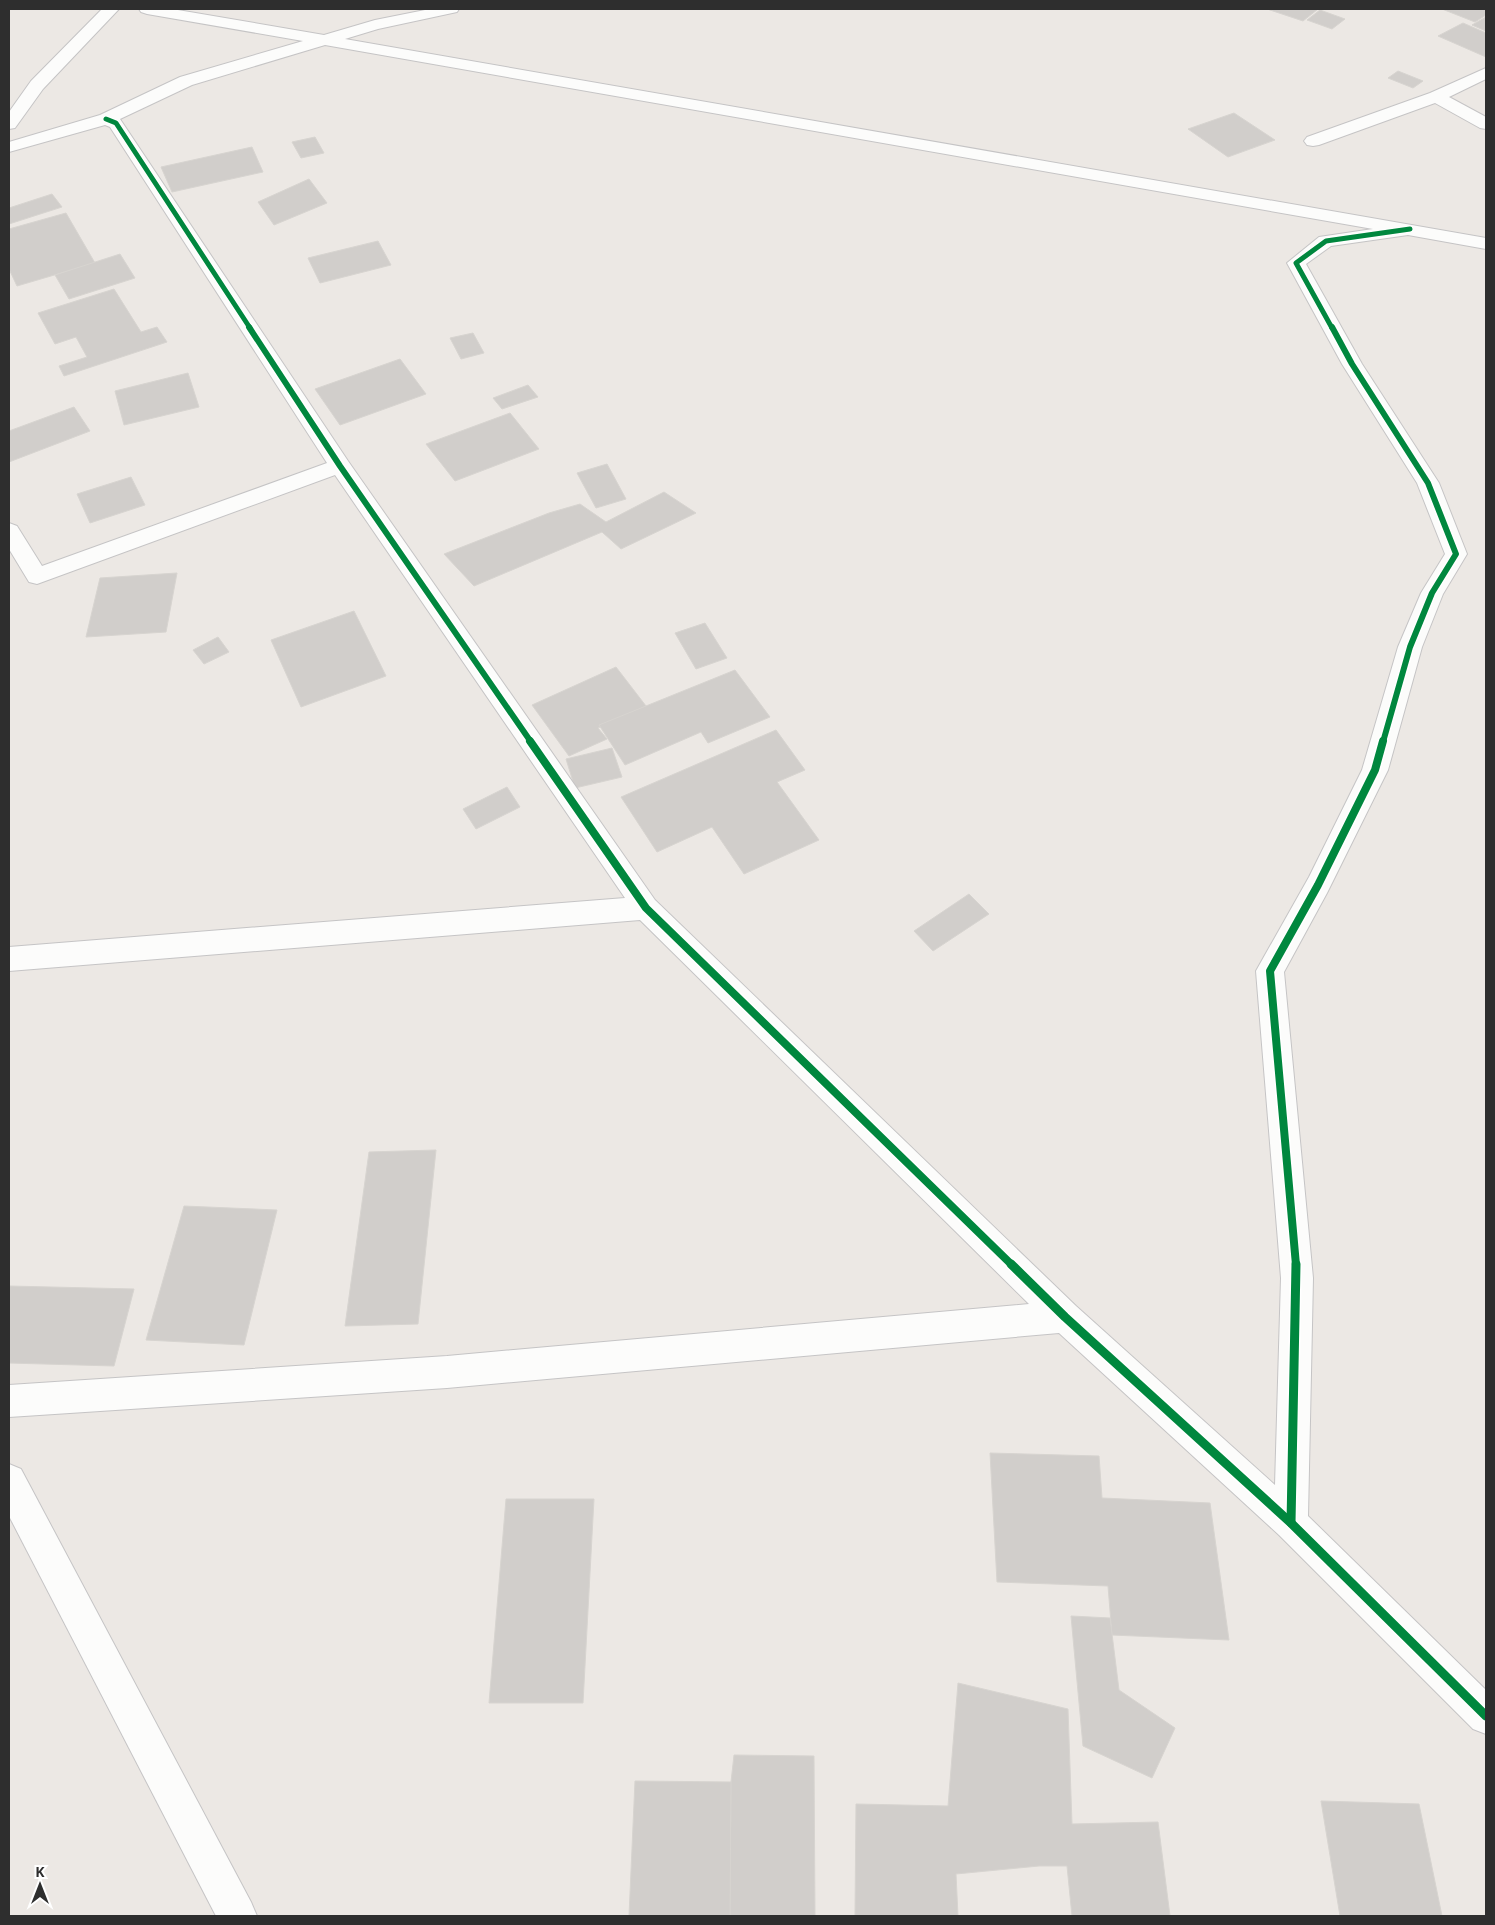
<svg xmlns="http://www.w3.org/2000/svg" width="1495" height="1925" viewBox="0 0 1495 1925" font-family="'Open Sans',sans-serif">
<rect width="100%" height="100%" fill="#ece8e4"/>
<g fill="#d1cecb" stroke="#d7d4d0">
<path d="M1267,9H1318L1303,21Z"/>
<path d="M1442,9H1486V15L1475,22Z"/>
<path d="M1320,10L1345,19L1332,29L1307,20Z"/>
<path d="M1486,17V31L1472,25Z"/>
<path d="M1463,23L1486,33V57L1438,36Z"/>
<path d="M1398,71L1423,81L1413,88L1388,78Z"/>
<path d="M1234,113L1275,140L1228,157L1188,129Z"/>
<path d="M315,137L324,153L301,158L292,142Z"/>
<path d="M252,147L263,172L172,192L161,167Z"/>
<path d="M309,179L327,203L274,225L258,202Z"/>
<path d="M52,194L62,207L9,224V208Z"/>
<path d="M66,213L95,263L17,286L9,269V229Z"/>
<path d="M378,241L391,265L320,283L308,258Z"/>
<path d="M120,254L135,278L69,299L55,275Z"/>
<path d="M114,289L141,332L157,327L167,342L64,376L59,366L87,357L76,337L55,344L38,313Z"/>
<path d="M473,333L484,353L461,359L450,338Z"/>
<path d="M400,359L426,394L340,425L315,389Z"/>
<path d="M188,373L199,407L124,425L115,391Z"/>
<path d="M528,385L538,397L502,409L493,398Z"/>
<path d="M74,407L90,431L9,462V431Z"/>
<path d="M510,413L539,449L455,481L426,444Z"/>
<path d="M607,464L626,499L596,508L577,473Z"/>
<path d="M131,477L145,505L90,523L77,494Z"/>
<path d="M664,492L696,513L621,549L602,532L474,586L444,554L549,513L580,504L606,522Z"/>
<path d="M177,573L166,632L86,637L100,578Z"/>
<path d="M354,611L386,676L301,707L271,640Z"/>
<path d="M705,623L727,658L696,669L675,633Z"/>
<path d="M218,637L229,652L204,664L193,650Z"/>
<path d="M616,667L646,706L598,728L607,739L569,756L532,705Z"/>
<path d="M735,670L770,717L708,743L701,732L625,765L599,725Z"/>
<path d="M776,730L805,770L777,782L819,840L744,874L712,827L657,852L621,797Z"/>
<path d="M612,748L622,777L575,788L566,759Z"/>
<path d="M507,787L520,807L476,829L463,809Z"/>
<path d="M969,894L989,914L933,951L914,931Z"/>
<path d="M436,1150L418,1324L345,1326L369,1152Z"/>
<path d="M184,1206L277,1210L244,1345L146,1340Z"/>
<path d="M9,1286L134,1289L114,1366L9,1363Z"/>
<path d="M990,1453L1099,1456L1102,1498L1210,1503L1229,1640L1112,1635L1108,1586L997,1582Z"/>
<path d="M506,1499H594L583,1703H489Z"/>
<path d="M1071,1616L1110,1618L1119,1690L1175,1728L1152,1778L1083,1746Z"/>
<path d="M958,1683L1068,1709L1072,1824L1158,1822L1170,1916H1072L1067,1866H1039L956,1874L958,1916H855L856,1804L948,1806Z"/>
<path d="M734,1755L814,1756L815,1916H730L731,1782Z"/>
<path d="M635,1781L731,1782L730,1916H629Z"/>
<path d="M1321,1801L1419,1804L1442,1916H1340Z"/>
</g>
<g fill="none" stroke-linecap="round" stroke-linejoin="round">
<defs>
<g id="minor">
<path d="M102,9H119L43,89L15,128L9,129V112L31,81Z"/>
<path d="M139,9H172L324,35L375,20L430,9H459L457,12L378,29L345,39L1486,238V249L1408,235L1331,246L1306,264L1362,364L1439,483L1467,554L1443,594L1422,647L1388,770L1327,893L1284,972L1313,1278L1308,1516L1486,1690V1734L1473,1729L1279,1535L1059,1333L447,1388L9,1417V1385L447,1356L1029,1304L640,920L9,971V947L625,898L335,475L37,584L29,582L9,549V523L17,526L42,566L327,463L110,127L105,125L9,152V142L100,115L180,77L303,41L147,14L141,12ZM325,45L1373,229L1319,237L1287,263L1342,364L1417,483L1445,554L1421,593L1398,647L1362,770L1309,877L1256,971L1281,1278L1275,1485L1076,1306L655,900L348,461L120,119L192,85Z"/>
<path d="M1486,68V79L1449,97L1486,117V129L1480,128L1435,103L1319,145L1313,146L1307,145L1304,141L1307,137L1430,93Z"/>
<path d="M9,1464L21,1469L251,1902L257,1916H216L9,1516Z"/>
</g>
</defs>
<use href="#minor" stroke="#c5c4c5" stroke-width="2"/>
<use href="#minor" fill="#fcfcfb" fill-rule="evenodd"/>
<defs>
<g id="cycleway-far3">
<path d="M106,119L116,123L250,328"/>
<path d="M1332,328L1296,263L1326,241L1410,229"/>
</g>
<g id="cycleway-far2">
<path d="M249,327L340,466L531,742"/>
<path d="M1332,327L1352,364L1428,483L1456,554L1432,593L1410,647L1383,742"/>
</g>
<g id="cycleway-far1">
<path d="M530,741L646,908L1012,1265"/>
<path d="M1296,1265L1270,971L1318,885L1375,770L1383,741"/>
</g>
<g id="cycleway">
<path d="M1011,1264L1065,1317L1291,1523L1486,1716"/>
<path d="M1291,1523L1296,1264"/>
</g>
</defs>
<use href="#cycleway-far3" stroke="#fff" stroke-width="7"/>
<use href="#cycleway-far2" stroke="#fff" stroke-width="9"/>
<use href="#cycleway-far1" stroke="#fff" stroke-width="11"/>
<use href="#cycleway" stroke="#fff" stroke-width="12"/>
<use href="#cycleway-far3" stroke="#00873e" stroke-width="5"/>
<use href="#cycleway-far2" stroke="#00873e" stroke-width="6"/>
<use href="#cycleway-far1" stroke="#00873e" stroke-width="8"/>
<use href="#cycleway" stroke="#00873e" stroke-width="9"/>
</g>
<rect width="1495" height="1925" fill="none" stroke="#2e2e2e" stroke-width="20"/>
<g transform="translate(40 1885)" stroke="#ffffff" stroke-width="4" paint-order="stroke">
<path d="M0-4L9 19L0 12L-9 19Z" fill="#2e2e2e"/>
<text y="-8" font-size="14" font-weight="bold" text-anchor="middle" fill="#2e2e2e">K</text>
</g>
</svg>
